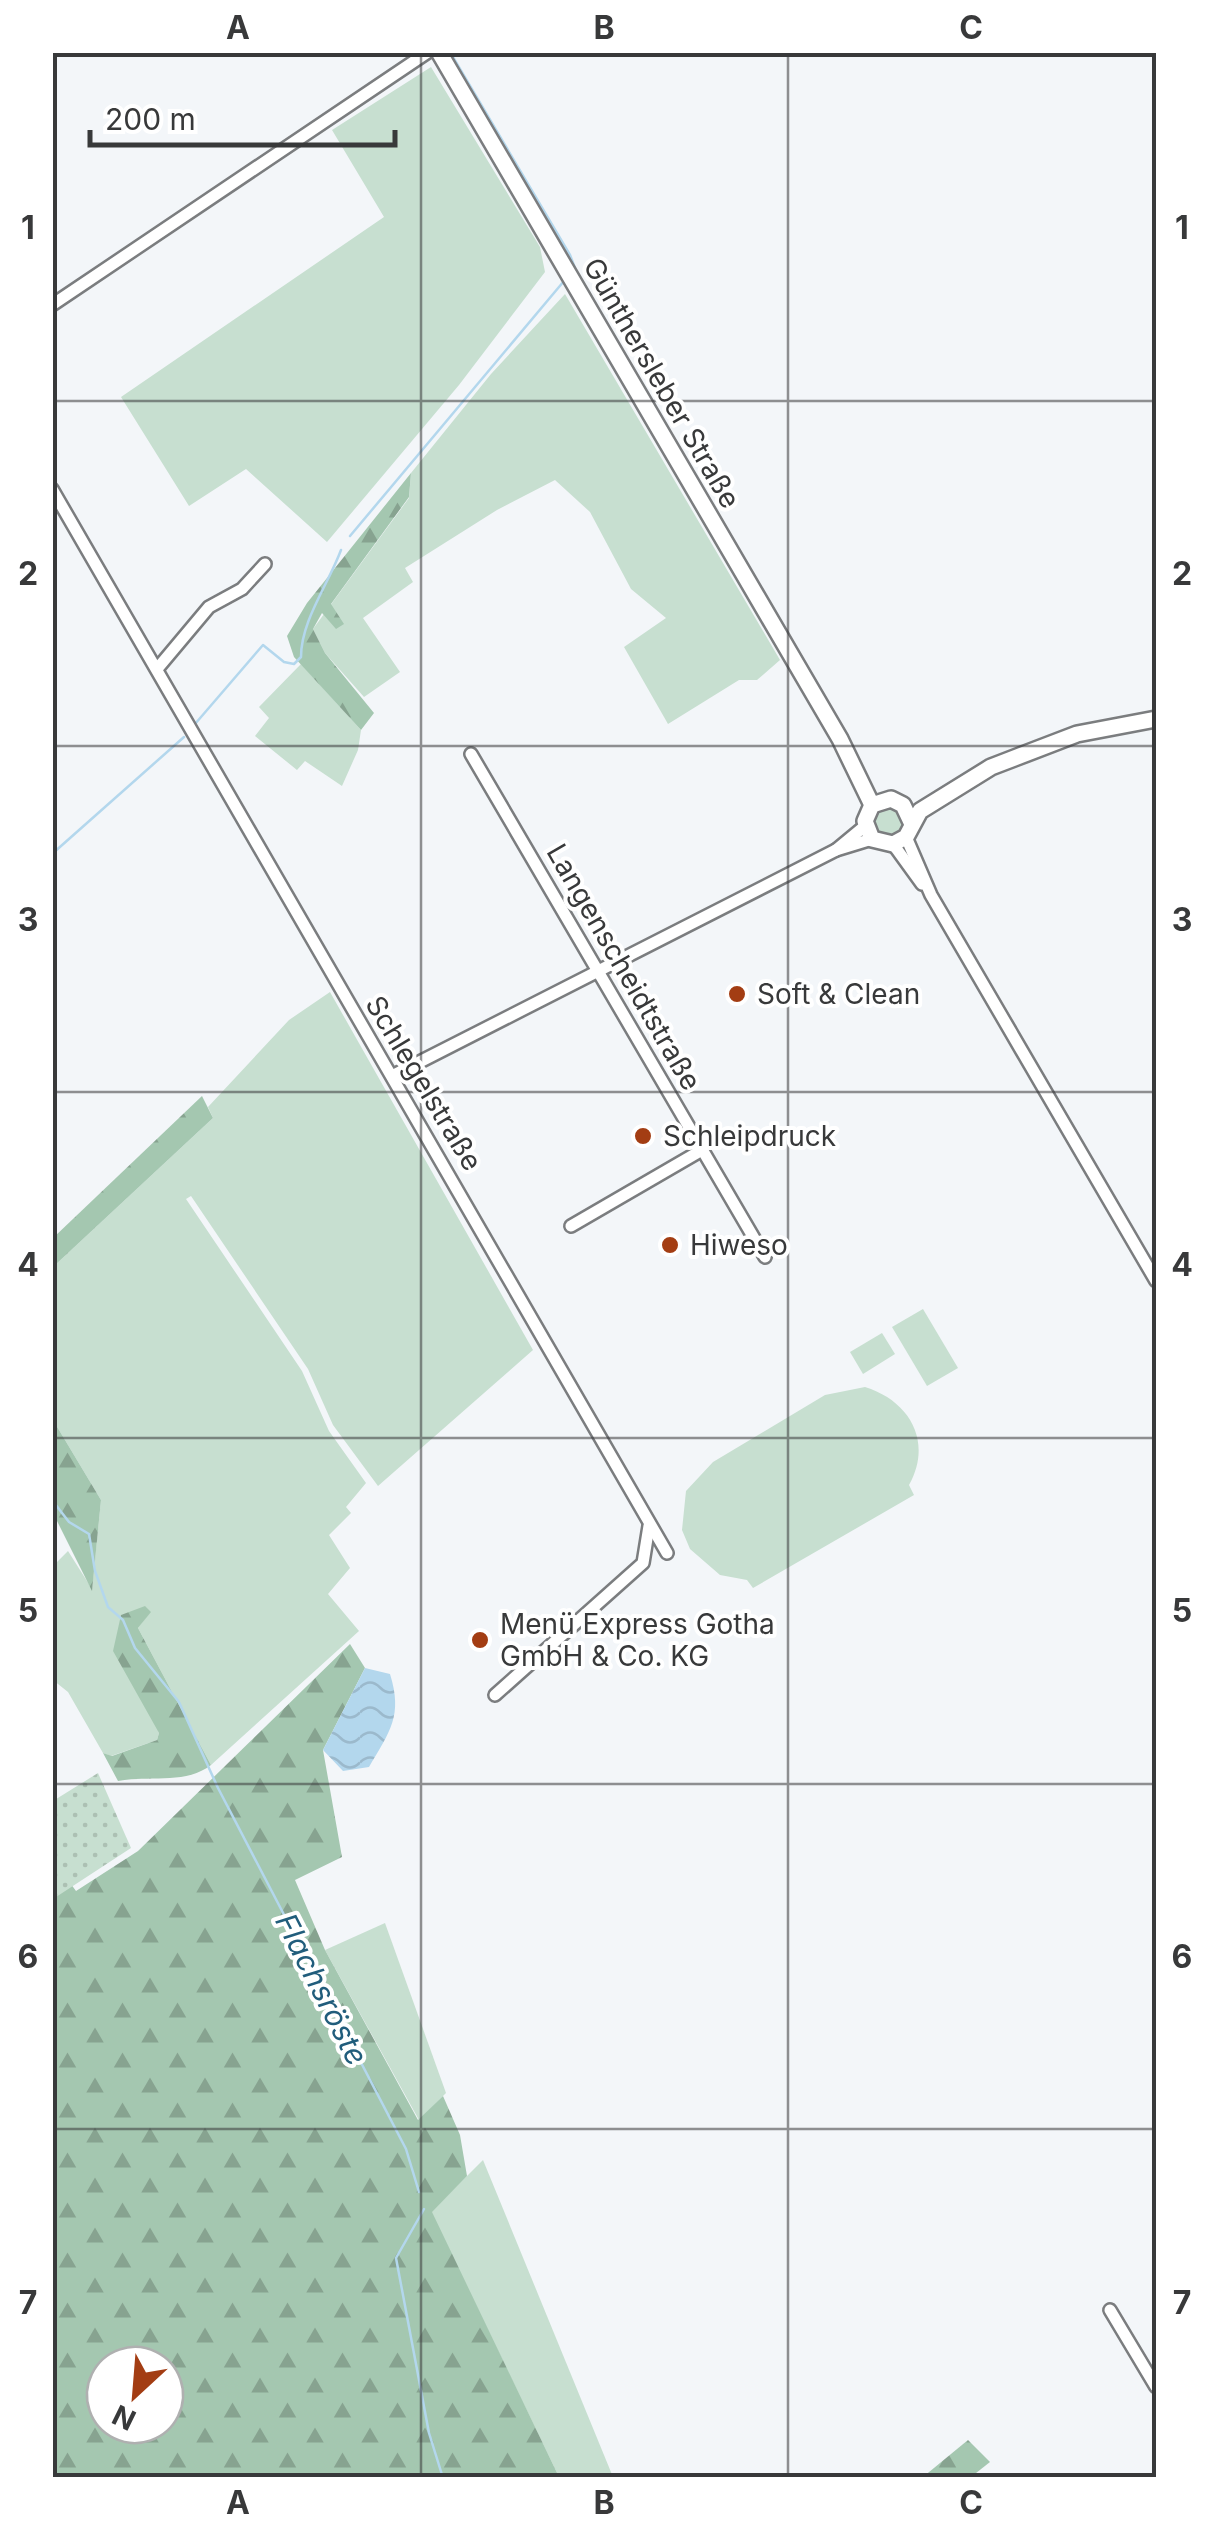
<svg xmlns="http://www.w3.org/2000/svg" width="1209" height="2530" viewBox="0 0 1209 2530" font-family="Inter,sans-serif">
<defs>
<pattern id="forest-firs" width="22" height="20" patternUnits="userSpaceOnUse" patternTransform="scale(2.5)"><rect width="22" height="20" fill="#a4c7b0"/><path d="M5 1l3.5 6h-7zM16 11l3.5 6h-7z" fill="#87a390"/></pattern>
<pattern id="park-dots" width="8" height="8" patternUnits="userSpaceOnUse" patternTransform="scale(2.5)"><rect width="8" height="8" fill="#c7dfd0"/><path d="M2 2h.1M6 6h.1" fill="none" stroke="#acc0b3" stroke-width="1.8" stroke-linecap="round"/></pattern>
<pattern id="water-waves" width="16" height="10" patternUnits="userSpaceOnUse" patternTransform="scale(2.5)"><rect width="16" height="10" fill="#b3d7ed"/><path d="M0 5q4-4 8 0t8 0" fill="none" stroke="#9bb9cc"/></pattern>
</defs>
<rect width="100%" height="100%" fill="#f3f6f9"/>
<g fill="#c7dfd0">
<path d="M431,67L540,247L545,272L459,385L327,542L246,469L189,506L121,397L384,217L332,130Z"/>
<path d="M565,294L780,660L757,680H739L668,724L624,647L666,618L631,589L590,512L555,480L497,510L405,568L413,582L363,618L400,672L364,697L325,653L313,629L409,498L411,473L491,374Z"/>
<path d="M301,664L361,730L358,750L342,786L305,761L297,770L255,736L269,718L259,707Z"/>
<path d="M883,805L899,808L905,824L895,837L879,836L871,816Z"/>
<path d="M330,992L533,1350L378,1486L333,1425L308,1369L191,1196L186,1199L302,1371L329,1431L366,1483L346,1507L351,1513L329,1535L350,1568L328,1594L359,1631L211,1765L138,1628L150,1612L121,1615L159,1733L157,1740L111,1756L103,1753L68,1692L53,1680V1566L68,1551L92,1589L101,1500L53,1420V1267L213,1118L208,1107L289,1020Z"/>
<path d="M923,1309L958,1368L927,1386L892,1327Z"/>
<path d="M882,1333L895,1354L863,1374L850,1352Z"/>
<path d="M865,1387C910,1401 933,1442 909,1485L914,1495L753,1588L747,1580L720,1575L690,1549L682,1530L686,1491L713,1462L825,1395Z"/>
<path d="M385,1923L446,2093L419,2120L325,1950Z"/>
<path d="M483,2160L613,2477H559L431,2212Z"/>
</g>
<g fill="url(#forest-firs)" fill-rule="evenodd">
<path d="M411,473L409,497L331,604L344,624L336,629L322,613L313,629L325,653L374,713L361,730L294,657L287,636L307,603Z"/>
<path d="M202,1096L213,1118L53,1267V1238Z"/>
<path d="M53,1420L101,1500L92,1591L53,1513Z"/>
<path d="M145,1606L151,1612L138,1628L211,1765C185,1785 150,1775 118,1781L103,1753L112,1756L157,1740L159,1733L113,1651L121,1615Z"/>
<path d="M350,1644L365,1668L323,1750L342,1857L295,1880L325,1950L418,2120L443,2096L460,2135L467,2176L432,2212L559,2477H53L52,1858L76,1891L138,1851ZM105,2365H165V2425H105Z"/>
<path d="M968,2440L990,2462L971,2477H923Z"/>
</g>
<path fill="url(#park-dots)" d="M98,1773L131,1848L53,1899V1801Z"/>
<path fill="url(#water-waves)" d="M365,1668L390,1674C403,1716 390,1731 369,1767L343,1771L323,1750Z"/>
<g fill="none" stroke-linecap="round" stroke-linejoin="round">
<g stroke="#b3d7ed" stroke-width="2.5">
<path d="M450,52L570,255L575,268L572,271"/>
<path d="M350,536L564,281"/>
<path d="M195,724L263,645L284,662L294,664L301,657C301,621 328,585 341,550"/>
<path d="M52,854L184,737"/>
<path d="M52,1500L69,1522L89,1534L95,1571L108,1607L123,1620L135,1648L179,1702L218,1788L406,2149L419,2192"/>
<path d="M424,2209L396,2258L429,2433L443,2478"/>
</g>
<defs>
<g id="street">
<path d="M52,305L428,52"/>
<path d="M52,489L667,1553"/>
<path d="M157,669L209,607L242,589L265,564"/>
<path d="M471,754L765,1257"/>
<path d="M906,837L931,895L1156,1281"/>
<path d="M893,844L922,884"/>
<path d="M836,850L865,826"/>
<path d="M394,1075L836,850L872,839"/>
<path d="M571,1226L702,1150"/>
<path d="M495,1695L643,1563L649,1526"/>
<path d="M1110,2310L1156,2387"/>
</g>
<g id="secondary">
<path d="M439,52L840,739L872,805"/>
<path d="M911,822L903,805L891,799L872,805L865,821L872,839L893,844L906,837L920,811L991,767L1077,734L1156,719"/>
</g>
</defs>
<use href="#street" stroke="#7b7d7f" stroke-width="16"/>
<use href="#secondary" stroke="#7b7d7f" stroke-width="20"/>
<use href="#street" stroke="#fff" stroke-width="11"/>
<use href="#secondary" stroke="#fff" stroke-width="15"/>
</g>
<path fill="none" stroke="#38393a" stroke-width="2.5" stroke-opacity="0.55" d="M421,52V2478M788,52V2478M52,401H1156M52,746H1156M52,1092H1156M52,1438H1156M52,1784H1156M52,2129H1156"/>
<g fill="#a33d13" stroke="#fff" stroke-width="4">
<circle cx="737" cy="994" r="10"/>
<circle cx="643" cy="1136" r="10"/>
<circle cx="670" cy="1245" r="10"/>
<circle cx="480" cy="1640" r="10"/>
</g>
<g text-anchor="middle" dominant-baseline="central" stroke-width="8" stroke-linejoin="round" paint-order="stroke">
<g font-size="28" fill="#38393a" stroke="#fff">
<text transform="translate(662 383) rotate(60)">Günthersleber Straße</text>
<text transform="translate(624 967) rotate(60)">Langenscheidtstraße</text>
<text transform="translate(424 1083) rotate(59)">Schlegelstraße</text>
</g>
<g font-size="28" fill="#38393a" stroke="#fff" text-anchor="start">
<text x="757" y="994">Soft &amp; Clean</text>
<text x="663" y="1136">Schleipdruck</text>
<text x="690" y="1245">Hiweso</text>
<text x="500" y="1624">Menü Express Gotha<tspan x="500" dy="32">GmbH &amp; Co. KG</tspan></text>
</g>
<g font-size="30" font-style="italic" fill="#215d7c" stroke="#fff">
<text transform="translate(322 1989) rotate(63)">Flachsröste</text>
</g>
</g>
<rect width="1209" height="2530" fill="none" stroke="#ffffff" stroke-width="110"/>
<g transform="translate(135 2395) rotate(206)"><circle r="48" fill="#ffffff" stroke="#afb0b0" stroke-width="2.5"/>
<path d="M0-8L18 38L0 25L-18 38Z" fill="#a33d13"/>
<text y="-15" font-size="28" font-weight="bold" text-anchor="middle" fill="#38393a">N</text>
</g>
<path d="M90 130v15h305v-15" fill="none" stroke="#38393a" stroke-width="5"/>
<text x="105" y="130" font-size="30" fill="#38393a" stroke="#ffffff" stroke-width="8" paint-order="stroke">200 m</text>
<rect x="55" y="55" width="1099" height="2420" fill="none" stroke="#38393a" stroke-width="4"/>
<g font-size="32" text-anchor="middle" font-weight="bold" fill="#38393a">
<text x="238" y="39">A</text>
<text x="604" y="39">B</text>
<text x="971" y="39">C</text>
<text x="28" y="239">1</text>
<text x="1182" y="239">1</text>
<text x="28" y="585">2</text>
<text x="1182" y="585">2</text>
<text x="28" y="931">3</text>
<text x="1182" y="931">3</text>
<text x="28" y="1276">4</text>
<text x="1182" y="1276">4</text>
<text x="28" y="1622">5</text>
<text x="1182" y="1622">5</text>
<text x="28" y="1968">6</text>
<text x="1182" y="1968">6</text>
<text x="28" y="2314">7</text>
<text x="1182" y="2314">7</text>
<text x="238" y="2514">A</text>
<text x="604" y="2514">B</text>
<text x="971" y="2514">C</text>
</g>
</svg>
